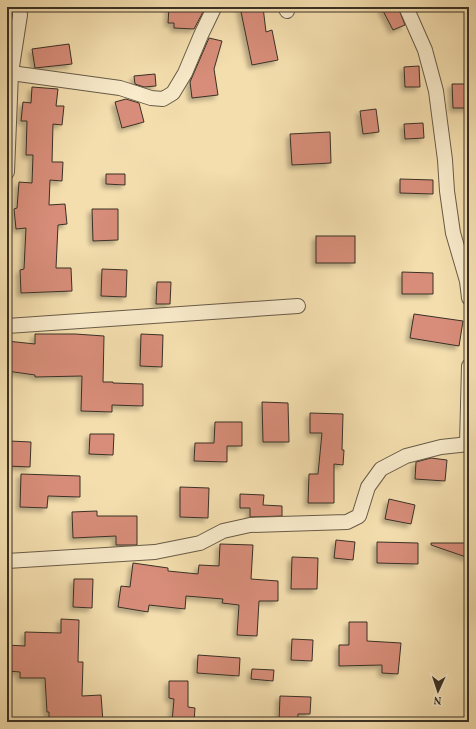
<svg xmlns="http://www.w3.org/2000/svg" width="476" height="729" viewBox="0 0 476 729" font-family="Vollkorn,serif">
<defs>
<filter id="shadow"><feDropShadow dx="-3.5" dy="3.5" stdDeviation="2" flood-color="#0004"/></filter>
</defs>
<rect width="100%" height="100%" fill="#f4deae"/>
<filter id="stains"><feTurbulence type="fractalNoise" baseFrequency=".005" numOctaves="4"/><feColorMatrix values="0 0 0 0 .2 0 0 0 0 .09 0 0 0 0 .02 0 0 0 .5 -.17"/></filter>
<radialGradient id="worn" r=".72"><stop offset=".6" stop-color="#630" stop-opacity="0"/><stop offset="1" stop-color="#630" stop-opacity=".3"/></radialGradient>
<g fill="#d78d79" stroke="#3a3126" filter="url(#shadow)">
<path d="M169,7H204V10L194,29L174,28V23H168Z"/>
<path d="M240,7H263L266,32L272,30L278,60L252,65Z"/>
<path d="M381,7H398L405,25L393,30Z"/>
<path d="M209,38L222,41L214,69L218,95L192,98L190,82Z"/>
<path d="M69,44L72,64L35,68L32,49Z"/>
<path d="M419,66L420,87H405L404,67Z"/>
<path d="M155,74L156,86L144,87L135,84L134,76Z"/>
<path d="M452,84H468L469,108H453Z"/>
<path d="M32,87L58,89L56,106H64L62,125L53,124L52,162H63L62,181L50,180L49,205L65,204L67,224L58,225L56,268H71L72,291L21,293L20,270L24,269L26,228L16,229L14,209L17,208L19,182L32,183L33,155H26L27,121H21L23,102L31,103Z"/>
<path d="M126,99L139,103L144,122L122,128L115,102Z"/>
<path d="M376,109L379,132L363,134L360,111Z"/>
<path d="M423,123L424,138L405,139L404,124Z"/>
<path d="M330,132L331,163L292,165L290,134Z"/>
<path d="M106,174H125V185L106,184Z"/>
<path d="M400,179L433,180V194L400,193Z"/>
<path d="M92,209H118V240L93,241Z"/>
<rect x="316" y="236" width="39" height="27"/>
<path d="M102,269L127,270L126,297L101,296Z"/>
<path d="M402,272L433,273V294H402Z"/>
<path d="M157,282H171L170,304H156Z"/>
<path d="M414,314L463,321L459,346L410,338Z"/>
<path d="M35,334H75L104,336L103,382H113V383L143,384V406L112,405V412L81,411L82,376L35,377V375L7,371V341L35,344Z"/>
<path d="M141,334L163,335L162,367L140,366Z"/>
<path d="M262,402L288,403L289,442H263Z"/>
<path d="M310,413L343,414L342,450H344L343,465L334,464V503H308L309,474H318L322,433H310Z"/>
<path d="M215,422H242V446H227V462L194,461L195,443H214Z"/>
<path d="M90,434H114L113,455L89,454Z"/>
<path d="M9,441L31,442L30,467L8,466Z"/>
<path d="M431,458L447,460L445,481L415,479L416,462Z"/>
<path d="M21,474L80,476V497L48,496L47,508L20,507Z"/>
<path d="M180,487L209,488L208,518L180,517Z"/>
<path d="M240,494L264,495L263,505L282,506V516L250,517V508H240Z"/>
<path d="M389,499L415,505L411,524L385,519Z"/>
<path d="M97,511V516H137V545H116V536L73,538L72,512Z"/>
<path d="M336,540L355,542L353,560L334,558Z"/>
<path d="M377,542L418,543V564L377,563Z"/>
<path d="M431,543H469V558L431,545Z"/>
<path d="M220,544L253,545L251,579L278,581V601H259L257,636L237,635L239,605L222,603L223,599L186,596L185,609L149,605L148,612L118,607L121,586L130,587L133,563L168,568V571L198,574L199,565L219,566Z"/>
<path d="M292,557L318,558L317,589H291Z"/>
<path d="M74,579H93L92,608L73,607Z"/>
<path d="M61,619L79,620L78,662H83L82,696L101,695L103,722H49V712H47L45,678H20V672L7,671V645L25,646V632L61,633Z"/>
<path d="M349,622H367V641L401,643L398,674L382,673V665L339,666V645H349Z"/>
<path d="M292,639L313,640L312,661L291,660Z"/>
<path d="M198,655L240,658L239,676L197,673Z"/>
<path d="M252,669L274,670L273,681L251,679Z"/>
<path d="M169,681H188V707L195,708L194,722H172L174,699L169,698Z"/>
<path d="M280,696L311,697L310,714H298V722H279Z"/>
</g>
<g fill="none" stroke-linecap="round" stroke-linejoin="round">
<defs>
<g id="minor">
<path d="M285,7L287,11"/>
<path d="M406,7L425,50L436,91L445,160L447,191L453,233L467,281L469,298"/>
<path d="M11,73L120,88L151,98L163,99L173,93L185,73L201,35L214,8"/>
<path d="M7,172L11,73L20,15L19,7"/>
<path d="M7,326L298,306"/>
<path d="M467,444L469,366"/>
<path d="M7,561L155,552L200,543L223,531L250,525L347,522L359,516L368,487L381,469L406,456L441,447L469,444"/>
</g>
</defs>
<use href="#minor" stroke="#685c48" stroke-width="16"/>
<use href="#minor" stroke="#f8eaca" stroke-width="14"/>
</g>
<rect width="476" height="729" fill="none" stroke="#f4deae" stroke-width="24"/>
<rect x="8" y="8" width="460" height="713" fill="none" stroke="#3a3126" stroke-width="2"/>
<rect x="12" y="12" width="452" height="705" fill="none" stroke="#3a3126"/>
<g transform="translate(438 691) rotate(183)" stroke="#f8eaca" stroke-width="3" paint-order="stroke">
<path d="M0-3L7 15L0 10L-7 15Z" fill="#3a3126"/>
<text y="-6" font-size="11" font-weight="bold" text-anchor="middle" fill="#3a3126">N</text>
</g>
<rect width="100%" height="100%" filter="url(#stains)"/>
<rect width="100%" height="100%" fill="url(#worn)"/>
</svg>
